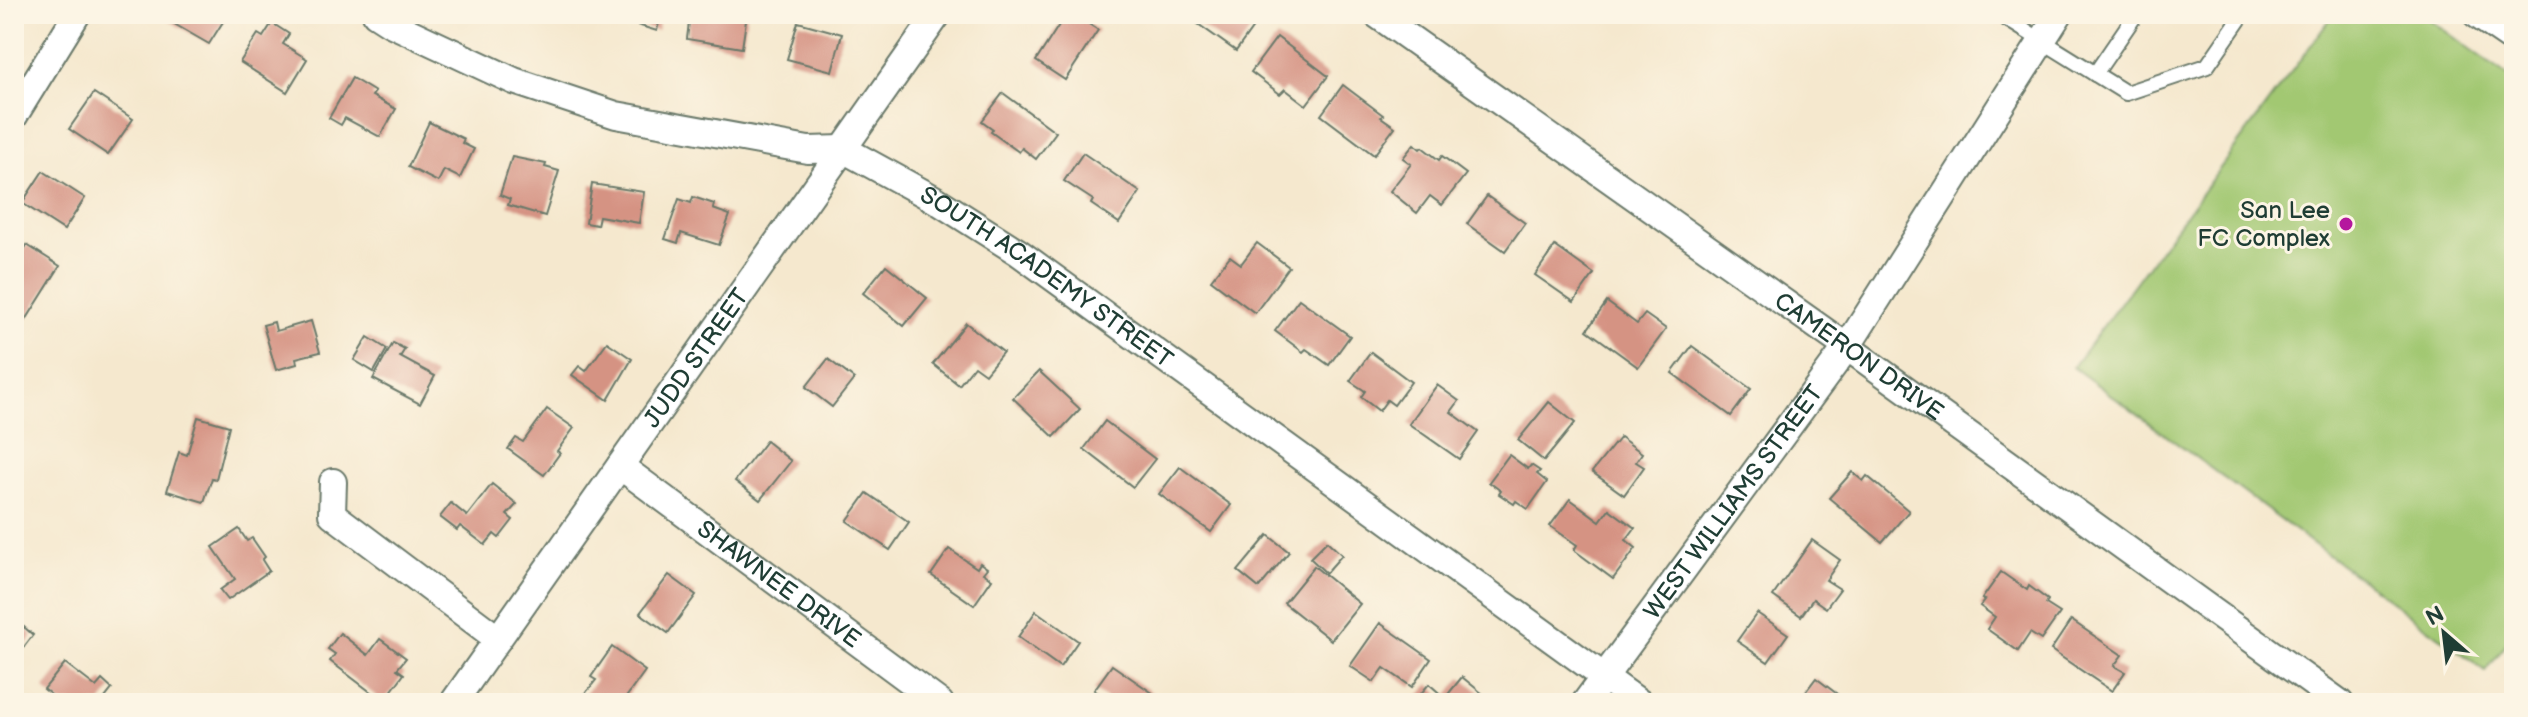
<svg xmlns="http://www.w3.org/2000/svg" width="2528" height="717" viewBox="0 0 2528 717" font-family="'Balsamiq Sans',sans-serif">
<rect width="100%" height="100%" fill="#fcf5e5"/>
<filter id="ink" filterUnits="userSpaceOnUse"><feTurbulence type="fractalNoise" baseFrequency=".0125" numOctaves="2"/><feDisplacementMap in="SourceGraphic" scale="16" xChannelSelector="R" yChannelSelector="G"/><feConvolveMatrix kernelMatrix="1 2 1 2 8 2 1 2 1" color-interpolation-filters="sRGB"/></filter>
<filter id="wash" filterUnits="userSpaceOnUse"><feTurbulence type="fractalNoise" baseFrequency=".006" numOctaves="4" result="noise"/><feDisplacementMap in="SourceGraphic" scale="32" xChannelSelector="R" yChannelSelector="G"/><feGaussianBlur stdDeviation="1.8" result="paint"/><feColorMatrix in="noise" values="0 0 0 0 0 0 0 0 0 0 0 0 0 0 0 0 0 1.4 0 .05"/><feComposite in="paint" operator="in"/></filter>
<g filter="url(#wash)">
<rect width="100%" height="100%" fill="#f5e8ce"/>
<path fill="#a2c872" stroke="#608253" stroke-width="2" d="M2334,14H2422L2514,81V633L2486,671L2073,367Z"/>
<g id="blocks">
<g fill="#d59383">
<path d="M157,14H222L226,17L209,44Z"/>
<path d="M615,14H661L657,31L614,18Z"/>
<path d="M690,14H747L742,48L687,39Z"/>
<path d="M1066,14H1073L1098,30L1065,80L1036,61Z"/>
<path d="M1184,14H1243L1256,23L1236,51Z"/>
<path d="M798,22L842,34L832,71L787,59Z"/>
<path d="M272,23L289,34L283,44L307,59L287,92L240,62L258,34L263,37Z"/>
<path d="M1277,37L1328,76L1306,105L1285,89L1280,94L1251,72Z"/>
<path d="M352,78L375,92L372,96L396,109L380,137L345,118L341,125L329,118Z"/>
<path d="M1343,85L1383,115L1381,117L1395,127L1374,155L1321,115Z"/>
<path d="M94,93L133,119L108,155L69,129Z"/>
<path d="M1003,93L1056,132L1036,159L1022,148L1019,152L991,132L993,129L982,121Z"/>
<path d="M429,122L464,139L462,143L474,149L460,178L444,170L438,182L408,167Z"/>
<path d="M1414,144L1420,149L1422,147L1439,160L1442,156L1466,174L1442,205L1430,196L1417,213L1390,191L1411,164L1403,158Z"/>
<path d="M1083,153L1140,192L1119,223L1091,204L1093,200L1064,181Z"/>
<path d="M512,157L546,164L545,167L559,171L545,216L508,205L510,199L500,195Z"/>
<path d="M43,171L85,198L64,230L22,203Z"/>
<path d="M592,184L644,192L639,223L599,216L597,225L586,223Z"/>
<path d="M1487,196L1525,223L1505,251L1467,224Z"/>
<path d="M693,197L714,204L713,209L730,215L719,245L681,233L678,243L665,239L679,199L691,203Z"/>
<path d="M1257,243L1289,267L1255,313L1211,280L1230,256L1241,264Z"/>
<path d="M27,245L60,266L26,320L14,312V266Z"/>
<path d="M1555,246L1594,274L1574,302L1535,275Z"/>
<path d="M886,265L927,298L904,326L863,293Z"/>
<path d="M1299,299L1350,336L1329,365L1306,349L1303,352L1275,331Z"/>
<path d="M1607,302L1637,324L1645,314L1666,329L1638,367L1587,330Z"/>
<path d="M311,321L320,352L296,358L297,364L276,370L263,325L274,322L276,331Z"/>
<path d="M966,323L1003,352L985,374L974,366L959,385L933,364Z"/>
<path d="M368,337L387,349L374,372L354,360Z"/>
<path d="M607,342L632,359L608,400L572,375L579,366L586,371Z"/>
<path d="M393,343L405,349L400,357L435,376L420,404L373,379Z"/>
<path d="M1692,346L1751,389L1731,416L1672,373Z"/>
<path d="M1371,352L1411,382L1394,405L1387,400L1379,411L1361,397L1365,391L1350,381Z"/>
<path d="M828,359L854,379L832,407L806,387Z"/>
<path d="M1039,371L1080,409L1054,437L1013,398Z"/>
<path d="M1437,385L1459,401L1451,412L1478,432L1459,459L1409,424Z"/>
<path d="M1549,402L1575,423L1544,461L1518,440Z"/>
<path d="M547,409L574,428L557,451L560,453L544,475L508,449L516,438L523,442Z"/>
<path d="M198,417L229,426L216,479L212,478L204,502L167,491L179,452L187,455Z"/>
<path d="M1105,421L1155,459L1133,487L1084,449Z"/>
<path d="M1620,437L1642,453L1636,462L1644,467L1624,495L1592,472Z"/>
<path d="M766,441L791,461L760,500L735,481Z"/>
<path d="M1509,455L1528,469L1531,465L1540,471L1537,474L1547,482L1528,509L1516,501L1514,504L1499,494L1501,491L1489,482Z"/>
<path d="M1180,467L1231,505L1211,532L1159,494Z"/>
<path d="M1852,472L1863,481L1867,476L1909,511L1882,542L1829,498Z"/>
<path d="M492,484L517,504L507,515L513,520L499,538L494,534L485,545L460,526L457,530L440,517L451,503L467,516Z"/>
<path d="M867,493L909,522L890,550L847,521Z"/>
<path d="M1570,499L1600,521L1609,509L1635,528L1626,540L1636,548L1613,579L1574,550L1577,545L1550,526Z"/>
<path d="M239,529L247,541L252,538L265,557L262,560L269,571L228,600L220,590L235,579L213,547Z"/>
<path d="M1268,535L1289,552L1259,588L1238,571Z"/>
<path d="M1812,540L1840,560L1826,580L1840,589L1826,608L1813,599L1801,616L1773,596Z"/>
<path d="M1327,541L1342,555L1326,573L1310,558Z"/>
<path d="M949,549L977,568L980,563L987,568L983,573L992,579L974,605L931,575Z"/>
<path d="M1314,566L1360,604L1331,640L1284,603Z"/>
<path d="M2001,572L2027,590L2029,586L2048,600L2046,604L2060,613L2041,640L2030,633L2018,651L1987,629L1995,617L1980,606L1985,600L1982,599Z"/>
<path d="M669,575L696,595L668,633L640,613Z"/>
<path d="M1036,611L1078,641L1060,667L1018,637Z"/>
<path d="M1757,613L1788,634L1768,662L1737,641Z"/>
<path d="M2071,620L2122,655L2114,666L2125,672L2112,691L2051,650Z"/>
<path d="M1380,623L1431,659L1412,687L1384,668L1374,682L1350,666Z"/>
<path d="M24,627L33,635L14,660V631L18,634Z"/>
<path d="M340,633L368,655L380,639L406,658L397,669L404,674L385,700L380,699L330,661L335,654L328,649Z"/>
<path d="M612,647L645,671L622,703H595L584,695L596,680L591,677Z"/>
<path d="M65,663L96,687L102,680L112,689L101,703H61L44,689Z"/>
<path d="M1112,665L1154,694L1148,703H1112L1094,690Z"/>
<path d="M1462,677L1494,703H1413L1429,684L1445,698Z"/>
<path d="M1816,678L1849,703H1797Z"/>
</g>
</g>
</g>
<g filter="url(#ink)">
<use href="#blocks" fill-opacity="0" stroke="#6a796a" stroke-width="2"/>
<g fill="none" stroke-linecap="round" stroke-linejoin="round">
<defs>
<g id="lane">
<path d="M1999,14L2126,93L2207,66L2243,14"/>
<path d="M2095,74L2136,14"/>
</g>
<g id="street">
<path id="s1" d="M376,14L390,23L514,81L616,115L808,150L843,149L936,200L1018,252L1640,703"/>
<path id="s2" d="M1376,14L1847,347L2340,703"/>
<path d="M2476,14L2514,40"/>
<path d="M14,116L77,14"/>
<path id="s3" d="M620,466L940,703"/>
<path d="M333,482L332,514L498,639"/>
<path id="s4" d="M453,703L938,14"/>
<path id="s5" d="M1585,703L1847,347L2059,14"/>
</g>
</defs>
<use href="#lane" stroke="#6a796a" stroke-width="18"/>
<use href="#street" stroke="#6a796a" stroke-width="30"/>
<use href="#lane" stroke="#fff" stroke-width="14"/>
<use href="#street" stroke="#fff" stroke-width="26"/>
</g>
</g>
<circle fill="#b5179e" stroke="#fcf5e5" stroke-width="3" cx="2346" cy="224" r="8"/>
<g text-anchor="middle" dominant-baseline="central" stroke-width="6" stroke-linejoin="round" paint-order="stroke">
<g font-size="24" fill="#1f3d34" stroke="#fcf5e5" text-anchor="end">
<text x="2330" y="210">San Lee<tspan x="2330" dy="28">FC Complex</tspan></text>
</g>
<g font-size="24" fill="#1f3d34" stroke="#fcf5e5">
<text stroke="none"><textPath href="#s1" startOffset="732">SOUTH ACADEMY STREET</textPath></text>
<text stroke="none"><textPath href="#s2" startOffset="592">CAMERON DRIVE</textPath></text>
<text stroke="none"><textPath href="#s4" startOffset="422">JUDD STREET</textPath></text>
<text stroke="none"><textPath href="#s5" startOffset="250">WEST WILLIAMS STREET</textPath></text>
<text stroke="none"><textPath href="#s3" startOffset="198">SHAWNEE DRIVE</textPath></text>
</g>
</g>
<rect width="2528" height="717" fill="none" stroke="#fcf5e5" stroke-width="48"/>
<g transform="translate(2444 633) rotate(332)" stroke="#fcf5e5" stroke-width="6" paint-order="stroke">
<path d="M0-6L14 30L0 20L-14 30Z" fill="#1f3d34"/>
<text y="-12" font-size="22" font-weight="bold" text-anchor="middle" fill="#1f3d34">N</text>
</g>
</svg>
